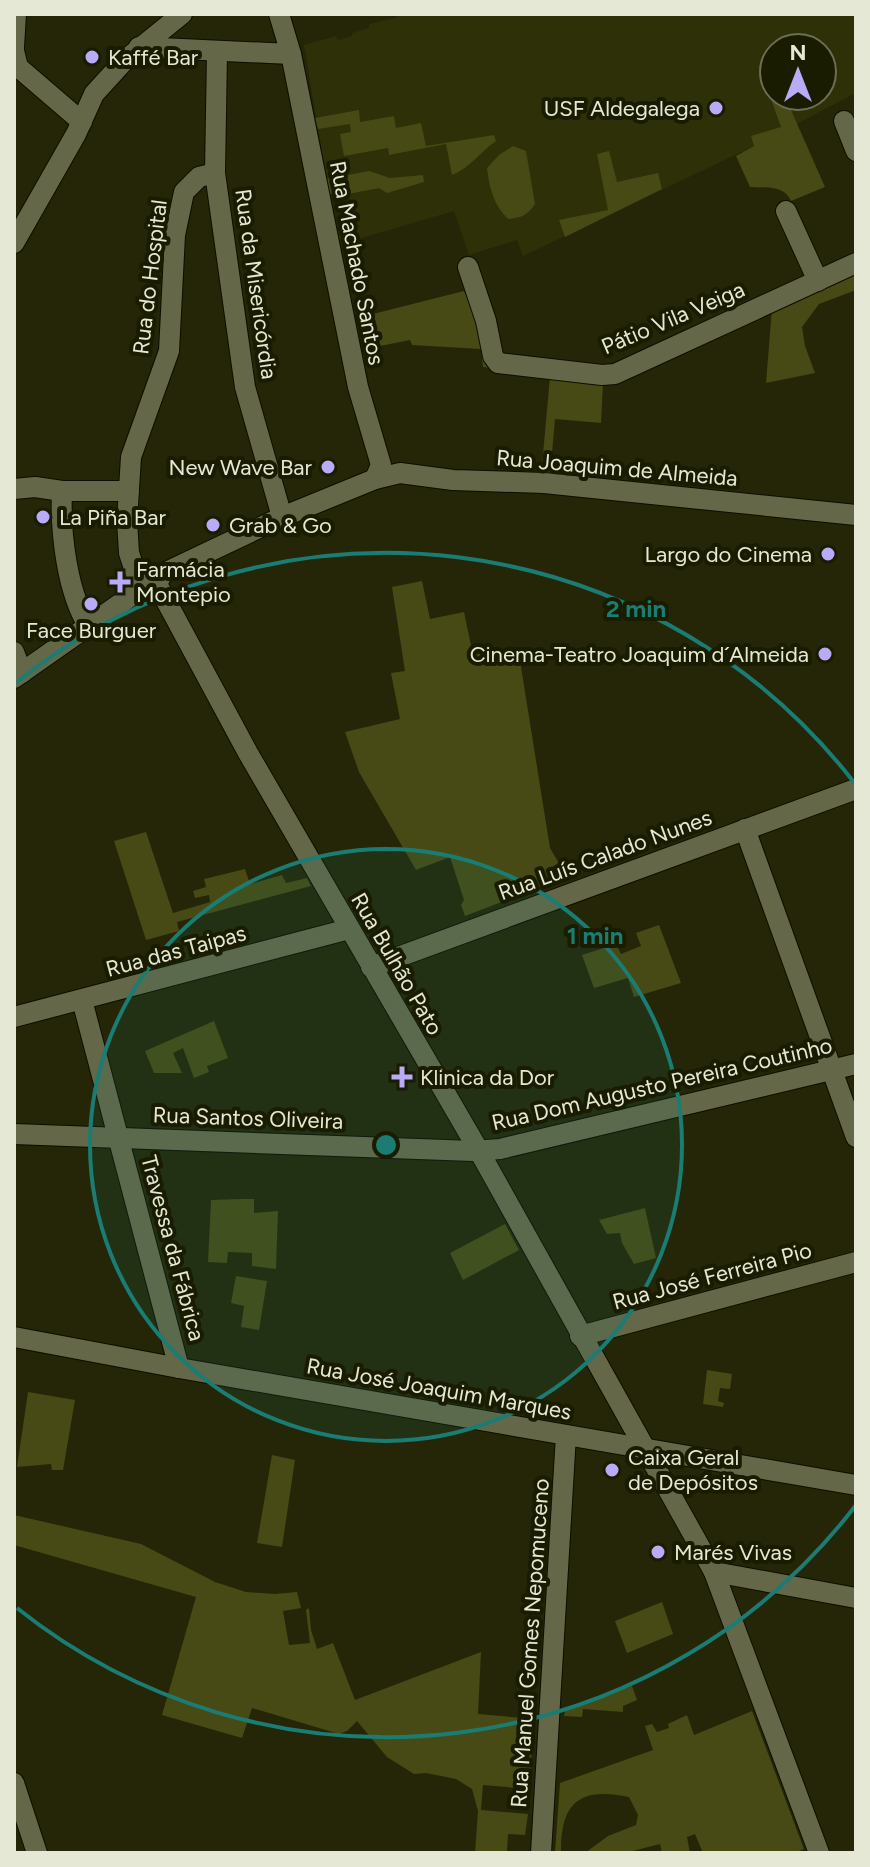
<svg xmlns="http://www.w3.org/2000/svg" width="870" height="1867" viewBox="0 0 870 1867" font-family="Figtree,sans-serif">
<rect width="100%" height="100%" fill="#242607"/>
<path fill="#2e3008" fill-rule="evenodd" d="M397,14H856V93L754,146L523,256L517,240L469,255L454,211L341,244L338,232L355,216L351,199L329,194L304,45L336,36L338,40L352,36V33L369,28V24L398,17ZM774,48H822V96H774Z"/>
<g fill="#474a14">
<path d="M767,88H774V96H790L797,104L791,110L825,187L791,201C784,185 766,188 750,187L736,156L754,146L751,136L781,127Z"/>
<path d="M359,110L360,122L394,116L396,128L421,123L426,146L494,135L496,141C480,152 470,168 452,175L446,144L389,155L388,148L344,156L340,134L351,132L350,124L318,129L315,118Z"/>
<path d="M513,146L526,151L535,204C528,215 521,218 508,219C494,206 489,187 487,168L499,155Z"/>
<path d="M609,151L617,182L658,173L662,189L565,237L559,220L608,210L597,154Z"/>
<path d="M369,171L390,178L423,175L424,182L387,193L379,188L338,196L329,194L327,179Z"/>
<path d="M856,270V290L819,304L802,327L805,346L815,373L766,383L772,308Z"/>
<path d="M464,291L477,319L491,368L483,367L481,349L412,345L410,340L365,349L357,318Z"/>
<path d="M550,377L603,382L601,423L555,419L550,476H541Z"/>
<path d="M422,581L430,619L464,612L473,655L518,648L550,848L567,877L465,916L461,905L464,900L450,857L416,870L359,772L345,732L400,719L391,673L405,671L392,587Z"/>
<path d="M146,832L173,913L210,902L209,895L195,898L193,891L206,887L204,879L245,869L250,884L282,875L286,883L307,878L311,886L177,922L179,931L146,940L114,841Z"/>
<path d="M659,925L681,983L634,997L628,978L594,988L582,955L616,944L621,954L641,946L636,933Z"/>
<path d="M214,1021L228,1058L207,1066L209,1072L194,1078L183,1048L173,1053L182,1073H154L145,1051Z"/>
<path d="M241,1199H254V1213L278,1211L276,1269L252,1266V1253L228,1252L227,1263L208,1262L211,1200Z"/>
<path d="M645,1208L656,1258L634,1264L622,1243L620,1233L607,1234L599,1220Z"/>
<path d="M505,1224L519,1250L463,1280L450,1253Z"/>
<path d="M236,1276L267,1281L259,1330L241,1327L244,1306L231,1303Z"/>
<path d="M707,1370L732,1374L730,1389L720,1388L718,1401L724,1403L723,1407L703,1404Z"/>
<path d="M28,1392L75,1400L63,1470H52L51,1464L17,1467Z"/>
<path d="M272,1455L295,1460L282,1547L257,1543Z"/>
<path d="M14,1515L141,1544L215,1582L246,1592L275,1594L297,1592L301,1608L283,1611L289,1645L310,1643L306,1610L309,1608L311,1630L317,1649L333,1643L355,1700L481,1652L478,1714L534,1719L529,1789L483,1785L481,1810L528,1814L525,1835L508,1834L507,1853H475L478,1811L472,1789L456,1779L426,1773L414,1774L387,1757L357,1721L347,1731L339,1734L252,1708L242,1738L162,1715L196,1597L14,1545Z"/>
<path d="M662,1602L673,1634L627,1653L615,1621Z"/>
<path d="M632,1686L637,1700L623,1706V1712L583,1709L582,1717L564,1716L565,1711Z"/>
<path d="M752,1711L804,1849L794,1853H703L695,1834L687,1837L690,1853H662L660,1844L625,1853H585L608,1836L636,1825L638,1815L629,1797C581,1787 561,1801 561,1851L555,1853L560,1783L653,1750L645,1726L652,1724L657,1732L669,1728L668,1724L687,1715L694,1735Z"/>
</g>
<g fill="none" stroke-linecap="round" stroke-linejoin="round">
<defs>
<g id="street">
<path d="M14,47L16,14"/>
<path d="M139,47L291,54L279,14"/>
<path d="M14,51L18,67L82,122"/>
<path d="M217,53L215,173L245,387L282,517"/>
<path d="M291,54L358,387L381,465L375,479"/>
<path d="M844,121L856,151"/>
<path d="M786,211L818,281"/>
<path d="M14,243L76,134L94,94L124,61L182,14"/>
<path d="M468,267L486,321L493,356L498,363L602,375L615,374L856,263"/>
<path d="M14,489L35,487L62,491H129"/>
<path d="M62,491C60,532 67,593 89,627"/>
<path d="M157,584L248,753L479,1151L714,1572L819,1853"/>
<path d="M141,589L129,553L127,521L131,457L169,351L175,235L184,192L199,177L215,173"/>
<path d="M14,652L22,673"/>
<path d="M14,678L141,589L157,584L162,574L282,517L375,479L400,473L453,480L544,483L856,515"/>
<path d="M745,829L856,1137"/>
<path d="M371,967L856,789"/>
<path d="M82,1000L179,1368"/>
<path d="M14,1017L349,929"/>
<path d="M14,1134L473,1151L500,1149L856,1064"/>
<path d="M580,1336L856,1262"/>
<path d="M14,1337L179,1368L856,1485"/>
<path d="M714,1572L856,1598"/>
<path d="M14,1783L37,1853"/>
<path d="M541,1853L566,1435"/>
</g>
</defs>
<use href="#street" stroke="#0d0e00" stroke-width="22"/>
<use href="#street" stroke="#656848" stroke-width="20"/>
</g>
<circle cx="386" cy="1145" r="296" fill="#1a7c73" fill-opacity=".12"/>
<g fill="none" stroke="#1a7c73" stroke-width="4">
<circle cx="386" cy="1145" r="296"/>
<path d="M856 1505A592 592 0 0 1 17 1608M17 682A592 592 0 0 1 856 785"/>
</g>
<g fill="#b9abf7" stroke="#1a1c00" stroke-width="3">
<circle cx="92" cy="57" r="8"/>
<circle cx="716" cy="108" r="8"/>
<circle cx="328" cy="467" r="8"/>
<circle cx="43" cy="517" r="8"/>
<circle cx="213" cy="525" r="8"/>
<circle cx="828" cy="554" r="8"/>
<path d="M116 570h8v8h8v8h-8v8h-8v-8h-8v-8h8z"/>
<circle cx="91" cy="604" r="8"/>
<circle cx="825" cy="654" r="8"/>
<path d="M398 1065h8v8h8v8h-8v8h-8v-8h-8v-8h8z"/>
<circle cx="612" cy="1470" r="8"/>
<circle cx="658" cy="1552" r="8"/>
</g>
<g text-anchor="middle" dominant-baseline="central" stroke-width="8" stroke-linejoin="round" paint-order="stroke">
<g font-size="22" fill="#e6e8d6" stroke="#1a1c00" text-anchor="start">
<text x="108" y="57">Kaffé Bar</text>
<text x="700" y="108" text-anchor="end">USF Aldegalega</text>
<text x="312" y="467" text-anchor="end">New Wave Bar</text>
<text x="59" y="517">La Piña Bar</text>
<text x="229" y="525">Grab &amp; Go</text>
<text x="812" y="554" text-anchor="end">Largo do Cinema</text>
<text x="136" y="569">Farmácia<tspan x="136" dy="25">Montepio</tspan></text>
<text x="91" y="630" text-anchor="middle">Face Burguer</text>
<text x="809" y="654" text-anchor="end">Cinema-Teatro Joaquim d´Almeida</text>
<text x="420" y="1077">Klinica da Dor</text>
<text x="628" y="1457">Caixa Geral<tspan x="628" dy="25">de Depósitos</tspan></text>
<text x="674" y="1552">Marés Vivas</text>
</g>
<g font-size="22" fill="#e6e8d6" stroke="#1a1c00">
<text transform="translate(357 263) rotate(79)">Rua Machado Santos</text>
<text transform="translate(150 277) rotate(-83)">Rua do Hospital</text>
<text transform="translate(256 284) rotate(82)">Rua da Misericórdia</text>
<text transform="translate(673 318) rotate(-23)">Pátio Vila Veiga</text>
<text transform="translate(617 468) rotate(5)">Rua Joaquim de Almeida</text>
<text transform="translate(605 855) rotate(-20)">Rua Luís Calado Nunes</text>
<text transform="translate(176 951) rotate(-15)">Rua das Taipas</text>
<text transform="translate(397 964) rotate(60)">Rua Bulhão Pato</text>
<text transform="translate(662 1084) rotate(-13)">Rua Dom Augusto Pereira Coutinho</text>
<text transform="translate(248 1118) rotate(2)">Rua Santos Oliveira</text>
<text transform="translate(173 1248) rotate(75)">Travessa da Fábrica</text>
<text transform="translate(712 1276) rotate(-15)">Rua José Ferreira Pio</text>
<text transform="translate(439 1389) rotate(10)">Rua José Joaquim Marques</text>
<text transform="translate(530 1643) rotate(-86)">Rua Manuel Gomes Nepomuceno</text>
</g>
</g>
<circle cx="386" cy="1145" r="12" fill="#1a7c73" stroke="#1a1c00" stroke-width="4"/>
<g font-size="24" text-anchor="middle" font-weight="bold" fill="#1a7c73" stroke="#1a1c00" stroke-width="8" stroke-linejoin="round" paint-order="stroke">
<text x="636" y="617">2 min</text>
<text x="595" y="944">1 min</text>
</g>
<rect width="870" height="1867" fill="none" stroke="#e6e8d6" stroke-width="32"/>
<g transform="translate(798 72)"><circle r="38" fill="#1a1c00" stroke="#6c6e56" stroke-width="2"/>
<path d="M0-6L14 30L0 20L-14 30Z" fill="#b9abf7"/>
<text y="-12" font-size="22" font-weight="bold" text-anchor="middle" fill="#e6e8d6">N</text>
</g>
</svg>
